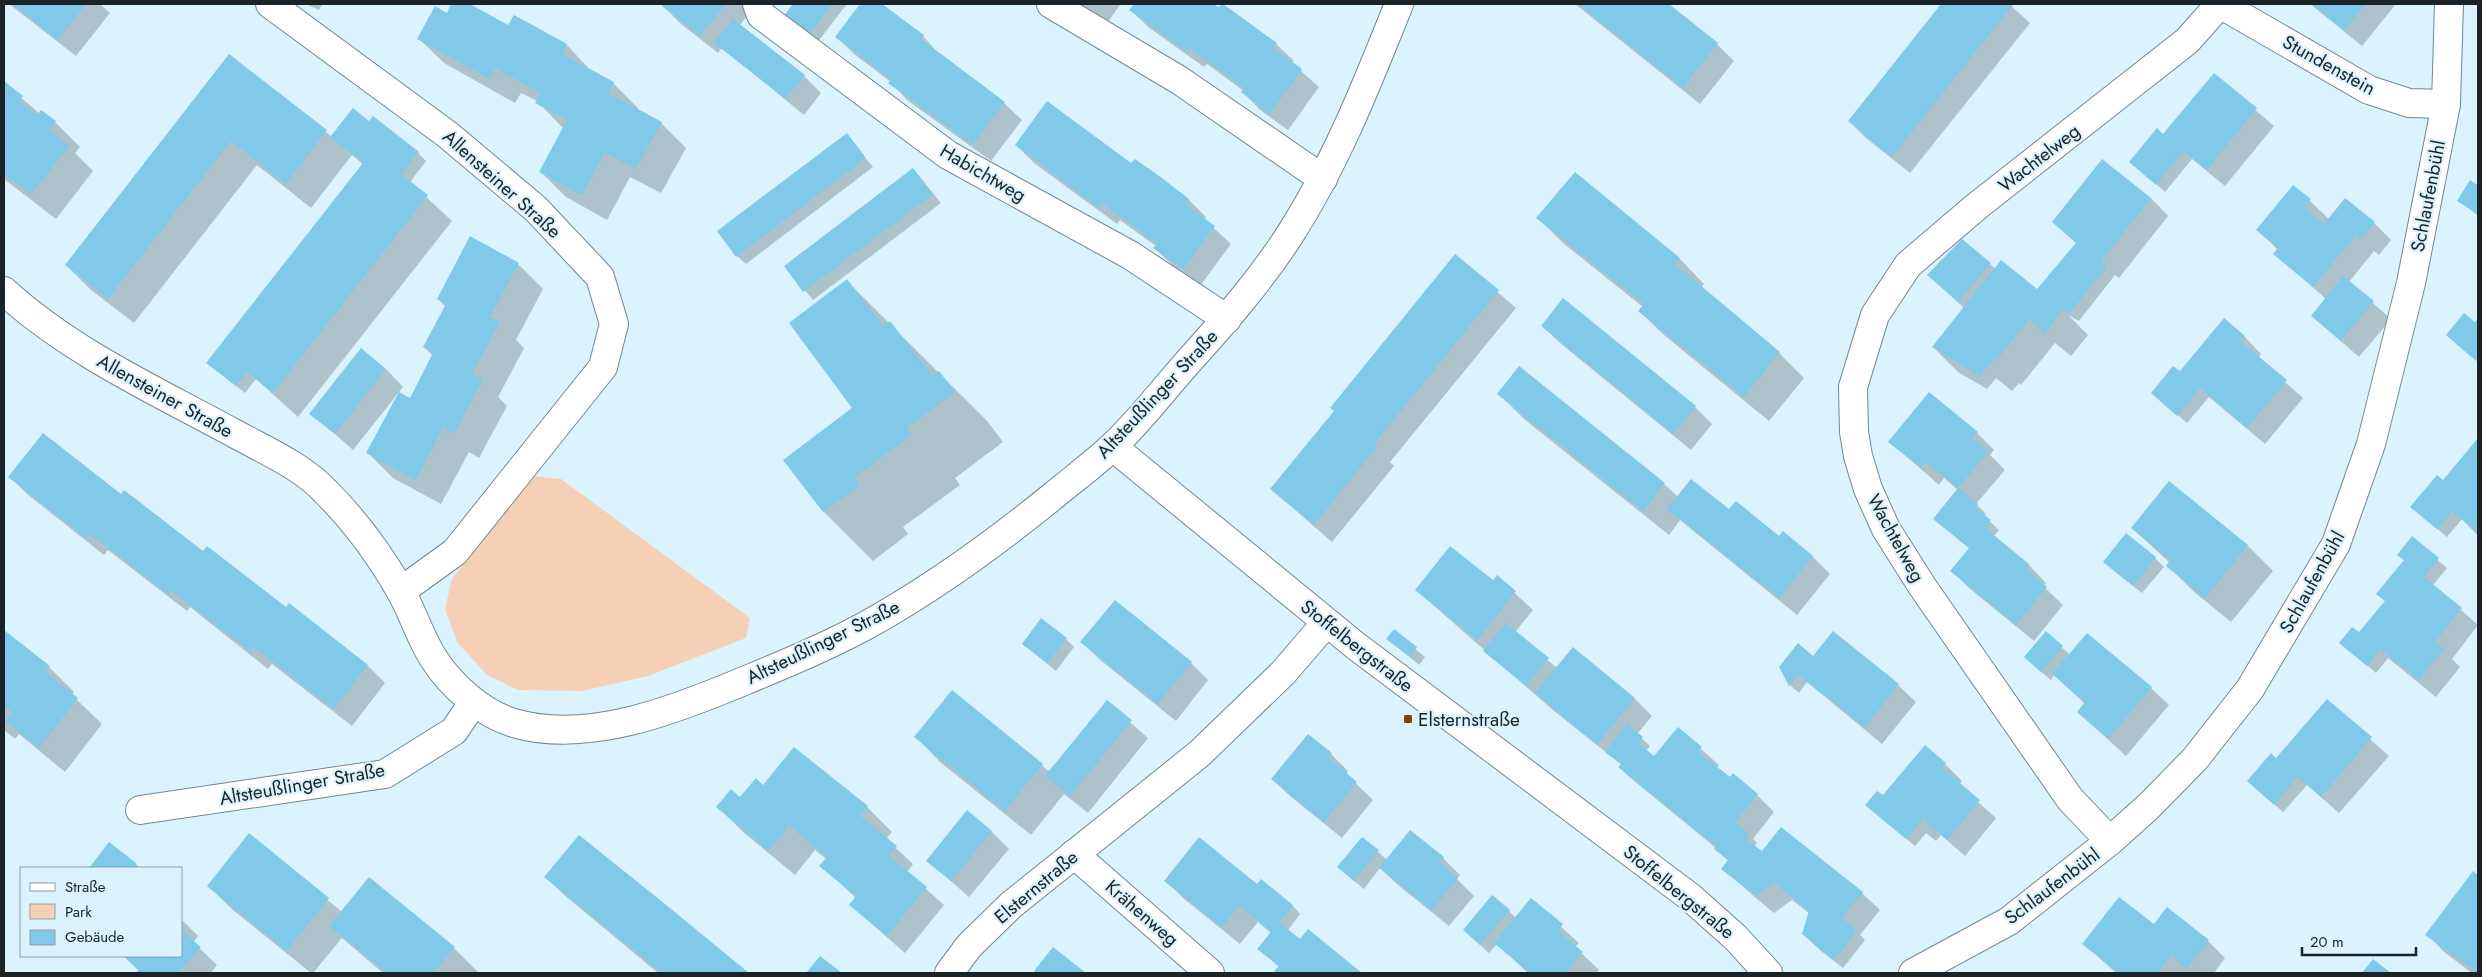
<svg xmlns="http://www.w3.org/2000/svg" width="2482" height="977" viewBox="0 0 2482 977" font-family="Jost,sans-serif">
<rect width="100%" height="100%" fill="#daf3fe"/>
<path fill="#f5d0b7" d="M533,476L561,479L750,618L746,638L648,676L582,691L518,690L487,675L457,642L445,609L452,579Z"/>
<g fill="#0003">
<path d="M9,4H100L110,13L76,56Z"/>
<path d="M306,4H322L319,10Z"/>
<path d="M453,4H468L509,26L567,45L591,71L613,83L638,108L637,110L661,123L686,148L661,193L630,177L607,220L566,197L541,172L564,129L537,101L521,93L515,103L444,63L419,39L447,14Z"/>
<path d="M666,4H743L751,11L740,25L804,76L821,93L804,115L722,48L718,53L681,24L663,6Z"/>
<path d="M794,4H847L816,44L784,17Z"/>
<path d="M862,4H879L923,36L940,55L1004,103L1022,120L991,161L907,100L891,82L854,54L837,37Z"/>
<path d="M1073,4H1121L1104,27Z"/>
<path d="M1136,4H1212L1218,9L1222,4L1276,44L1294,61L1292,63L1319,87L1288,130L1260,110L1243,92L1244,91L1207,64L1204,67L1148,27L1131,10Z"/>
<path d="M1575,4H1667L1717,44L1734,61L1700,104Z"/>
<path d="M1943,4H2009L2030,23L1910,173L1866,138L1849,121Z"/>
<path d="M2310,4H2396L2362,46Z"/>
<path d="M230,55L332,137L369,122L418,153L426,161L410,182L452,221L298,417L256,379L245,393L208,363L363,164L352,155L311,208L257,165L134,323L91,290L66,265Z"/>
<path d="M2214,75L2274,126L2225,186L2192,159L2165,192L2131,162L2164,136Z"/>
<path d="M4,83L40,114L55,122L80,147L75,153L93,171L56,219L4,179Z"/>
<path d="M846,135L873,167L746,264L737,256Z"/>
<path d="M1016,145L1132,165L1161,180L1189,200L1206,217L1204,219L1231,244L1200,286L1172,265L1155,248L1156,246L1120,220L1117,224L1034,163Z"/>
<path d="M913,169L941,203L813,300L785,267Z"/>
<path d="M1575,174L1680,259L1704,284L1701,288L1779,353L1804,378L1769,421L1664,335L1639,311L1643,307L1563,243L1538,218Z"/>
<path d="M2470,181L2478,186V216L2458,200Z"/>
<path d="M2294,186L2329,219L2374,223L2391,240L2379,255L2374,251L2349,282L2391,319L2359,357L2312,316L2326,299L2275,254L2278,250L2258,230Z"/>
<path d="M2151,198L2168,216L2119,278L2115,275L2079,321L2068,315L2088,335L2071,356L2055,343L2021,385L2019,383L2012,391L1996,378L1987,389L1958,372L1933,347L1964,308L1929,275L1962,241L1996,269L2038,290L2077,244L2053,222Z"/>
<path d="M1456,256L1516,308L1390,462L1394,466L1332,542L1271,489L1335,411Z"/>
<path d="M518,264L543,289L516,340L524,348L498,397L507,406L479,458L469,452L441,504L393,478L368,453L410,400L433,356L424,347L446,307L438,299Z"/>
<path d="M847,281L988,422L1003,442L955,478L960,485L903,527L908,534L873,561L824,512L785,460L854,408Z"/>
<path d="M2478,320V362L2456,344Z"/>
<path d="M1543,326L1695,407L1712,424L1691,450L1560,343Z"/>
<path d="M2244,336L2261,354L2258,358L2303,398L2265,444L2209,397L2187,423L2161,401Z"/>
<path d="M1519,368L1664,484L1678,497L1729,511L1812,556L1830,574L1797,615L1680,520L1669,535L1524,419L1499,394Z"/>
<path d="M386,369L403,387L353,450L311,413Z"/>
<path d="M1977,433L1994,450L1990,455L2005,470L1976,504L1986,514L1984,516L1999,530L1993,537L2029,565L2046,583L2043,586L2063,605L2034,641L1969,588L1952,571L1970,549L1935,519L1958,490L1944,478L1939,485L1890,442Z"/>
<path d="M2478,440V536L2462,519L2447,537L2421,515L2448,486L2445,480Z"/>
<path d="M10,477L121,496L286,609L289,605L368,666L385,683L352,726L272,664L268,669L190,607L187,611L108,550L104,555L27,494Z"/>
<path d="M2169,482L2248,546L2273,571L2231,622L2193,591L2168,566L2170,563L2132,528Z"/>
<path d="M2412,538L2447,568L2433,585L2478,625L2452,659L2460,667L2436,697L2388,658L2376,673L2341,643L2364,638L2386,602L2378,594L2405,561L2399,555Z"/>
<path d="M2155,558L2164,567L2142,593L2113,570Z"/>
<path d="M1497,577L1533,610L1515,632L1557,668L1573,649L1635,699L1652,716L1637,734L1650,746L1646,751L1654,758L1678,729L1719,765L1717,768L1757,795L1774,812L1753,839L1757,843L1754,847L1762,853L1781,829L1862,893L1880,910L1860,935L1865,940L1843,968L1821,951L1803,934L1809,913L1792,900L1774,913L1757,899L1723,869L1729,861L1716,848L1628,776L1620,767L1622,765L1554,711L1416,590L1493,582Z"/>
<path d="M1394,631L1425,657L1419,665L1388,639Z"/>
<path d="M5,632L49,667L74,692L72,695L102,724L65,772L19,734L15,739L4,730Z"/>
<path d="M2046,633L2070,655L2151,688L2169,705L2126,756L2078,712L2085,704L2054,675L2051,680L2034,666Z"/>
<path d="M1066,639L1074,647L1056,671L1023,644Z"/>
<path d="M1082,642L1191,663L1208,680L1176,721L1099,659Z"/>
<path d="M1781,667L1898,685L1916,702L1882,744L1807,682L1799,693L1790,685Z"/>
<path d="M952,692L1050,772L1107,702L1148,738L1088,813L1064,794L1031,835L940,762L916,737Z"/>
<path d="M2327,701L2389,756L2339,813L2307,785L2283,812L2257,789Z"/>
<path d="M794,748L867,807L892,832L886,839L913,864L907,872L944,905L905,953L850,905L856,898L821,866L826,859L815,850L795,875L743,832L718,807L763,787Z"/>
<path d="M1331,754L1348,771L1346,774L1373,800L1342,838L1290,796L1272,779Z"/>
<path d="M1945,764L1962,781L1959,785L1996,818L1965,856L1941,835L1936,841L1926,833L1915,846L1876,814Z"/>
<path d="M991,831L1009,849L969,897L928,861Z"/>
<path d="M250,835L342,912L454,948L479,973H383L342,938L313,973H311L233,910L208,886Z"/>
<path d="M579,836L747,973H658L563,894L546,877Z"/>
<path d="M1363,838L1387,860L1443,858L1460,875L1457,879L1474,896L1449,926L1398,885L1380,868L1364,889L1348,876Z"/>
<path d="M110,844L136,864L140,868H91Z"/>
<path d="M2474,873L2478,877V973H2472L2444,952L2427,934Z"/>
<path d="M1166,881L1257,886L1292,905L1300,914L1288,930L1301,941L1308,931L1360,973H1278L1276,971L1279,967L1259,949L1271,933L1258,922L1240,944L1183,898Z"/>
<path d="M1531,900L1579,943L1575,947L1599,970L1597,973H1528L1497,944L1489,953L1464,930L1509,911L1516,918Z"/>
<path d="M2167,909L2208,941L2225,958L2214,973H2116L2084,944L2154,926Z"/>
<path d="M181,919L198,936L193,942L217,965L211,973H137L139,971L124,956H181Z"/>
</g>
<g fill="#81c9e8">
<path d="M12,4H86L58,40Z"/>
<path d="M451,4H470L508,25L514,15L567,44L562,54L614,82L608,93L662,122L636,169L605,153L582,195L539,172L567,120L535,103L541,93L495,68L490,79L417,39L435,6L447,13Z"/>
<path d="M664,4H726L700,36L662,6Z"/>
<path d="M793,4H832L807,37L783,17Z"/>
<path d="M860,4H882L924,35L921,39L1005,102L973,145L888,83L891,80L835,37Z"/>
<path d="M1134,4H1214L1218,7L1223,4L1277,43L1273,48L1302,69L1270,114L1241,92L1244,88L1189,48L1186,51L1129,10Z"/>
<path d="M1578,4H1669L1718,43L1683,88Z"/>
<path d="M1941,4L2013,5L1892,157L1848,121Z"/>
<path d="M2312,4H2366L2344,30Z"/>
<path d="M733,19L805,75L786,99L714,43Z"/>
<path d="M229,54L327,130L286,184L231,141L108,299L65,265Z"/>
<path d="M2214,73L2257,108L2207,170L2183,151L2156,185L2129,162L2157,128L2163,134Z"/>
<path d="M4,81L23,96L19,101L37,115L41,110L56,121L49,130L69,146L31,195L4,174Z"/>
<path d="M1047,101L1131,163L1135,159L1162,178L1189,199L1185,204L1215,226L1183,269L1153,248L1157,244L1102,203L1099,208L1015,145Z"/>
<path d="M353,108L369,121L373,116L419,152L401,174L428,195L273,393L247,372L236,386L206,363L363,163L330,137Z"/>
<path d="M847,133L866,158L736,257L717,231Z"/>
<path d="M2102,159L2151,198L2101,262L2107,266L2069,314L2064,309L2045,333L2029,319L1996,361L1993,359L1980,376L1932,347L2001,260L2037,289L2076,243L2052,222Z"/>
<path d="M913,168L933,194L803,292L784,266Z"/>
<path d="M1575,172L1680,258L1675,264L1780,352L1744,397L1638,311L1644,304L1536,218Z"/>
<path d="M2470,180L2478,185V214L2457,201Z"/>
<path d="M2293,185L2311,199L2304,208L2324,224L2345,198L2375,222L2361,239L2356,235L2313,287L2273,254L2278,248L2256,230Z"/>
<path d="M470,236L519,263L490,317L500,322L472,374L483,380L454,434L443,428L416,480L366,453L399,392L410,398L433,353L423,347L446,304L437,299Z"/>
<path d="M1962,239L1991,263L1958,302L1927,275Z"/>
<path d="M1455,254L1499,290L1374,444L1377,447L1314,525L1270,489L1334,411L1330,408Z"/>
<path d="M2343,276L2374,301L2341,341L2311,316Z"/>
<path d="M847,279L883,326L890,321L932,376L939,371L955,392L907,428L912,435L855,477L860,485L823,512L783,460L852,408L789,323Z"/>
<path d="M1563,298L1696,406L1674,434L1541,326Z"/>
<path d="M2464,313L2475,322L2478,318V356L2475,360L2446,335Z"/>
<path d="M2224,318L2245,336L2240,341L2287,380L2247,428L2200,388L2177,416L2151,393L2173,366L2180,371Z"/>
<path d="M361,348L386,369L335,434L309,414Z"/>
<path d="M1519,366L1665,483L1643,511L1497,394Z"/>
<path d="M1929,392L1978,432L1972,438L1988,452L1958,488L1926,462L1921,468L1888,442Z"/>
<path d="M43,433L121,494L124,490L203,551L207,546L286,607L289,603L368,665L334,709L254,647L251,652L172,591L169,595L90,534L86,538L8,477Z"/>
<path d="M2478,438V533L2452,511L2438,530L2410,507L2437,475L2443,480Z"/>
<path d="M1691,479L1729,509L1736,501L1779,536L1783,531L1813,556L1779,598L1667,509Z"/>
<path d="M2169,481L2248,545L2205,598L2166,566L2170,560L2131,528Z"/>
<path d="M1958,488L1978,504L1975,508L1991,520L1985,528L2029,564L2026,569L2047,587L2016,625L1950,571L1969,548L1933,519Z"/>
<path d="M2126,533L2156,557L2133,586L2103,562Z"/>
<path d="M2412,536L2439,558L2424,577L2462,608L2435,642L2444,649L2419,680L2380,649L2367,666L2339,643L2352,627L2359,632L2385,601L2376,594L2404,560L2397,555Z"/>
<path d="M1450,546L1493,580L1497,575L1516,591L1477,640L1415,590Z"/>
<path d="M1115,600L1192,662L1158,704L1080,642Z"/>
<path d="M1041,618L1067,638L1047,663L1022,644Z"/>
<path d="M1506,623L1549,658L1526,686L1483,651Z"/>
<path d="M1394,629L1417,647L1410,657L1386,639Z"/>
<path d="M4,630L50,666L45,672L78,698L39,748L5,721L12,712L4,706Z"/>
<path d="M1833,631L1899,684L1865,727L1798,675L1789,686L1779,667L1798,643L1813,656Z"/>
<path d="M2046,631L2063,646L2041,672L2024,657Z"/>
<path d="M2087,633L2152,687L2108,739L2077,712L2085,702L2052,674Z"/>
<path d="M1573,647L1635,698L1597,745L1535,693Z"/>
<path d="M952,690L1043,764L1005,811L914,737Z"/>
<path d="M2327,699L2372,737L2321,797L2298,777L2274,805L2247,781L2271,753L2276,758Z"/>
<path d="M1107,700L1132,720L1070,796L1045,776Z"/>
<path d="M1627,724L1643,737L1638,743L1654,756L1678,727L1702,747L1698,752L1730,777L1733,773L1758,794L1735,822L1749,834L1745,839L1762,851L1781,827L1863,892L1842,918L1857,931L1834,960L1802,934L1809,911L1774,883L1756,896L1721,869L1728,860L1714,849L1716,846L1618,767L1621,764L1605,752Z"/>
<path d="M1308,734L1332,753L1328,757L1357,782L1324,822L1271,779Z"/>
<path d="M1925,745L1946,763L1942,768L1980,800L1947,840L1923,819L1906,839L1865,805L1877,791L1883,795Z"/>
<path d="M794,747L868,806L860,816L897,846L889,856L927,887L887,936L849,905L856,896L819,866L827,857L789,826L769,851L716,807L731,789L740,797L756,778L763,785Z"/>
<path d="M967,810L992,831L951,881L926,861Z"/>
<path d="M1410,830L1444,857L1439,862L1458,878L1432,910L1379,868Z"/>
<path d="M249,833L329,898L287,951L207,886Z"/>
<path d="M579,835L665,904L749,973H662L630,947L544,877Z"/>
<path d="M1199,837L1257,884L1261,879L1293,905L1279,922L1300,939L1308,929L1362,973H1277L1274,971L1279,966L1257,949L1271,932L1239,906L1222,927L1164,881Z"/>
<path d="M1362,837L1379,850L1354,881L1337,867Z"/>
<path d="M109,842L136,863L132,868H89Z"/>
<path d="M2473,871L2478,875V973L2425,935Z"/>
<path d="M369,877L455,947L433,973H387L329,926Z"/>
<path d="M1492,895L1510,910L1480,945L1463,930Z"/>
<path d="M2119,897L2154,924L2167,907L2209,940L2187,969L2171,956L2157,973H2119L2082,944Z"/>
<path d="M1531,898L1563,924L1558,931L1583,952L1565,973H1530L1494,943Z"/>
<path d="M181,930L201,947L179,973H136L145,962L138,969L123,956H181Z"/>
<path d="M1053,947L1086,973H1037L1034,971Z"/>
<path d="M820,956L842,973H806Z"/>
<path d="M2373,959L2391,973H2362Z"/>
</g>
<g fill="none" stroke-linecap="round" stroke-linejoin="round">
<defs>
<g id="minor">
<path d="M270,4L448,135L536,209L600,277L614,324L603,367L455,552L401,591"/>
<path d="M757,4L761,15L948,155L1130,255L1227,319"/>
<path d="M1051,4L1179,80L1323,179"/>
<path d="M2220,4L2369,90L2409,103L2446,104"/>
<path d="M4,291C70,351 152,389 230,431C262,449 301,465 326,492C355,521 380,555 400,590C413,612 420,638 434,659C451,686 483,714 514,723C587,745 677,709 744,681C785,664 826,647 865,626C932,589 994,544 1053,496C1072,480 1093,465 1112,447C1139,422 1163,390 1188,362C1224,322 1260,281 1289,236C1336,163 1367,84 1399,4"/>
<path d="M1113,447L1356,646L1690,897L1736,938L1768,973"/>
<path d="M140,810L385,774L454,731L473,703"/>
<path d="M2110,841L2070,799L1922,586L1886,529L1868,489L1858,456L1854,432L1853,387L1875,315L1908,265L1977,206L2187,41L2220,4"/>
<path d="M1074,854L1210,973"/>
<path d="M949,973L969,946L1011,905L1199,754L1283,673L1326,623"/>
<path d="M1913,973L2009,921L2110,841L2149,806L2195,759L2250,689L2336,544L2371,444L2411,283L2446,104L2449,4"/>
</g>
</defs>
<use href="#minor" stroke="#718892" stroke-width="30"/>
<use href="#minor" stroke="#fff" stroke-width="28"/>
</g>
<rect fill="#814303" stroke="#daf3fe" stroke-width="2" x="1403" y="714" width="10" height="10" rx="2.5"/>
<g text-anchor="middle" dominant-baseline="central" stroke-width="4.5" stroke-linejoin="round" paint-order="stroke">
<g font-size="19" fill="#1a2327" stroke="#daf3fe">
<text transform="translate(2329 65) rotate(29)">Stundenstein</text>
<text transform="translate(2039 158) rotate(-38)">Wachtelweg</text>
<text transform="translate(983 173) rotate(30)">Habichtweg</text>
<text transform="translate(502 184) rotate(42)">Allensteiner Straße</text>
<text transform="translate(2428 196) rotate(-79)">Schlaufenbühl</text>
<text transform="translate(1157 394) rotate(-47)">Altsteußlinger Straße</text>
<text transform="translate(165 396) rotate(29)">Allensteiner Straße</text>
<text transform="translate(1896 538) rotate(61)">Wachtelweg</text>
<text transform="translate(2312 582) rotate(-61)">Schlaufenbühl</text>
<text transform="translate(823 642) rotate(-26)">Altsteußlinger Straße</text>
<text transform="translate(1357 646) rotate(38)">Stoffelbergstraße</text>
<text transform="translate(302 784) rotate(-10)">Altsteußlinger Straße</text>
<text transform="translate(2052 886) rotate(-37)">Schlaufenbühl</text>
<text transform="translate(1036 887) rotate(-40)">Elsternstraße</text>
<text transform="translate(1679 892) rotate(39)">Stoffelbergstraße</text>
<text transform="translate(1142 913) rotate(41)">Krähenweg</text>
</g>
<g font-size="19" fill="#1a2327" stroke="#daf3fe" text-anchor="start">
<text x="1418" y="719">Elsternstraße</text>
</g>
</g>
<rect width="2482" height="977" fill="none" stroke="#1a2327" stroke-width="10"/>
<rect x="20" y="867" width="162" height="90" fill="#daf3fe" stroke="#8da0a8"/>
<rect x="30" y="883" width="25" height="8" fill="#ffffff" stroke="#8da0a8"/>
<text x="65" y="892" font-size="15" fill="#1a2327">Straße</text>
<rect x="30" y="904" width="25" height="15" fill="#f5d0b7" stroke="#8da0a8"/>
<text x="65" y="917" font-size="15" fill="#1a2327">Park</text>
<rect x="30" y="930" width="25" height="15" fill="#81c9e8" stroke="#8da0a8"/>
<text x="65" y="942" font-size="15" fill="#1a2327">Gebäude</text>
<path d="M2302 947v8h114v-8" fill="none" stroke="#1a2327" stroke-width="2.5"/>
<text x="2310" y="947" font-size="15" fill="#1a2327" stroke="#daf3fe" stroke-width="4" paint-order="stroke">20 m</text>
</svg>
